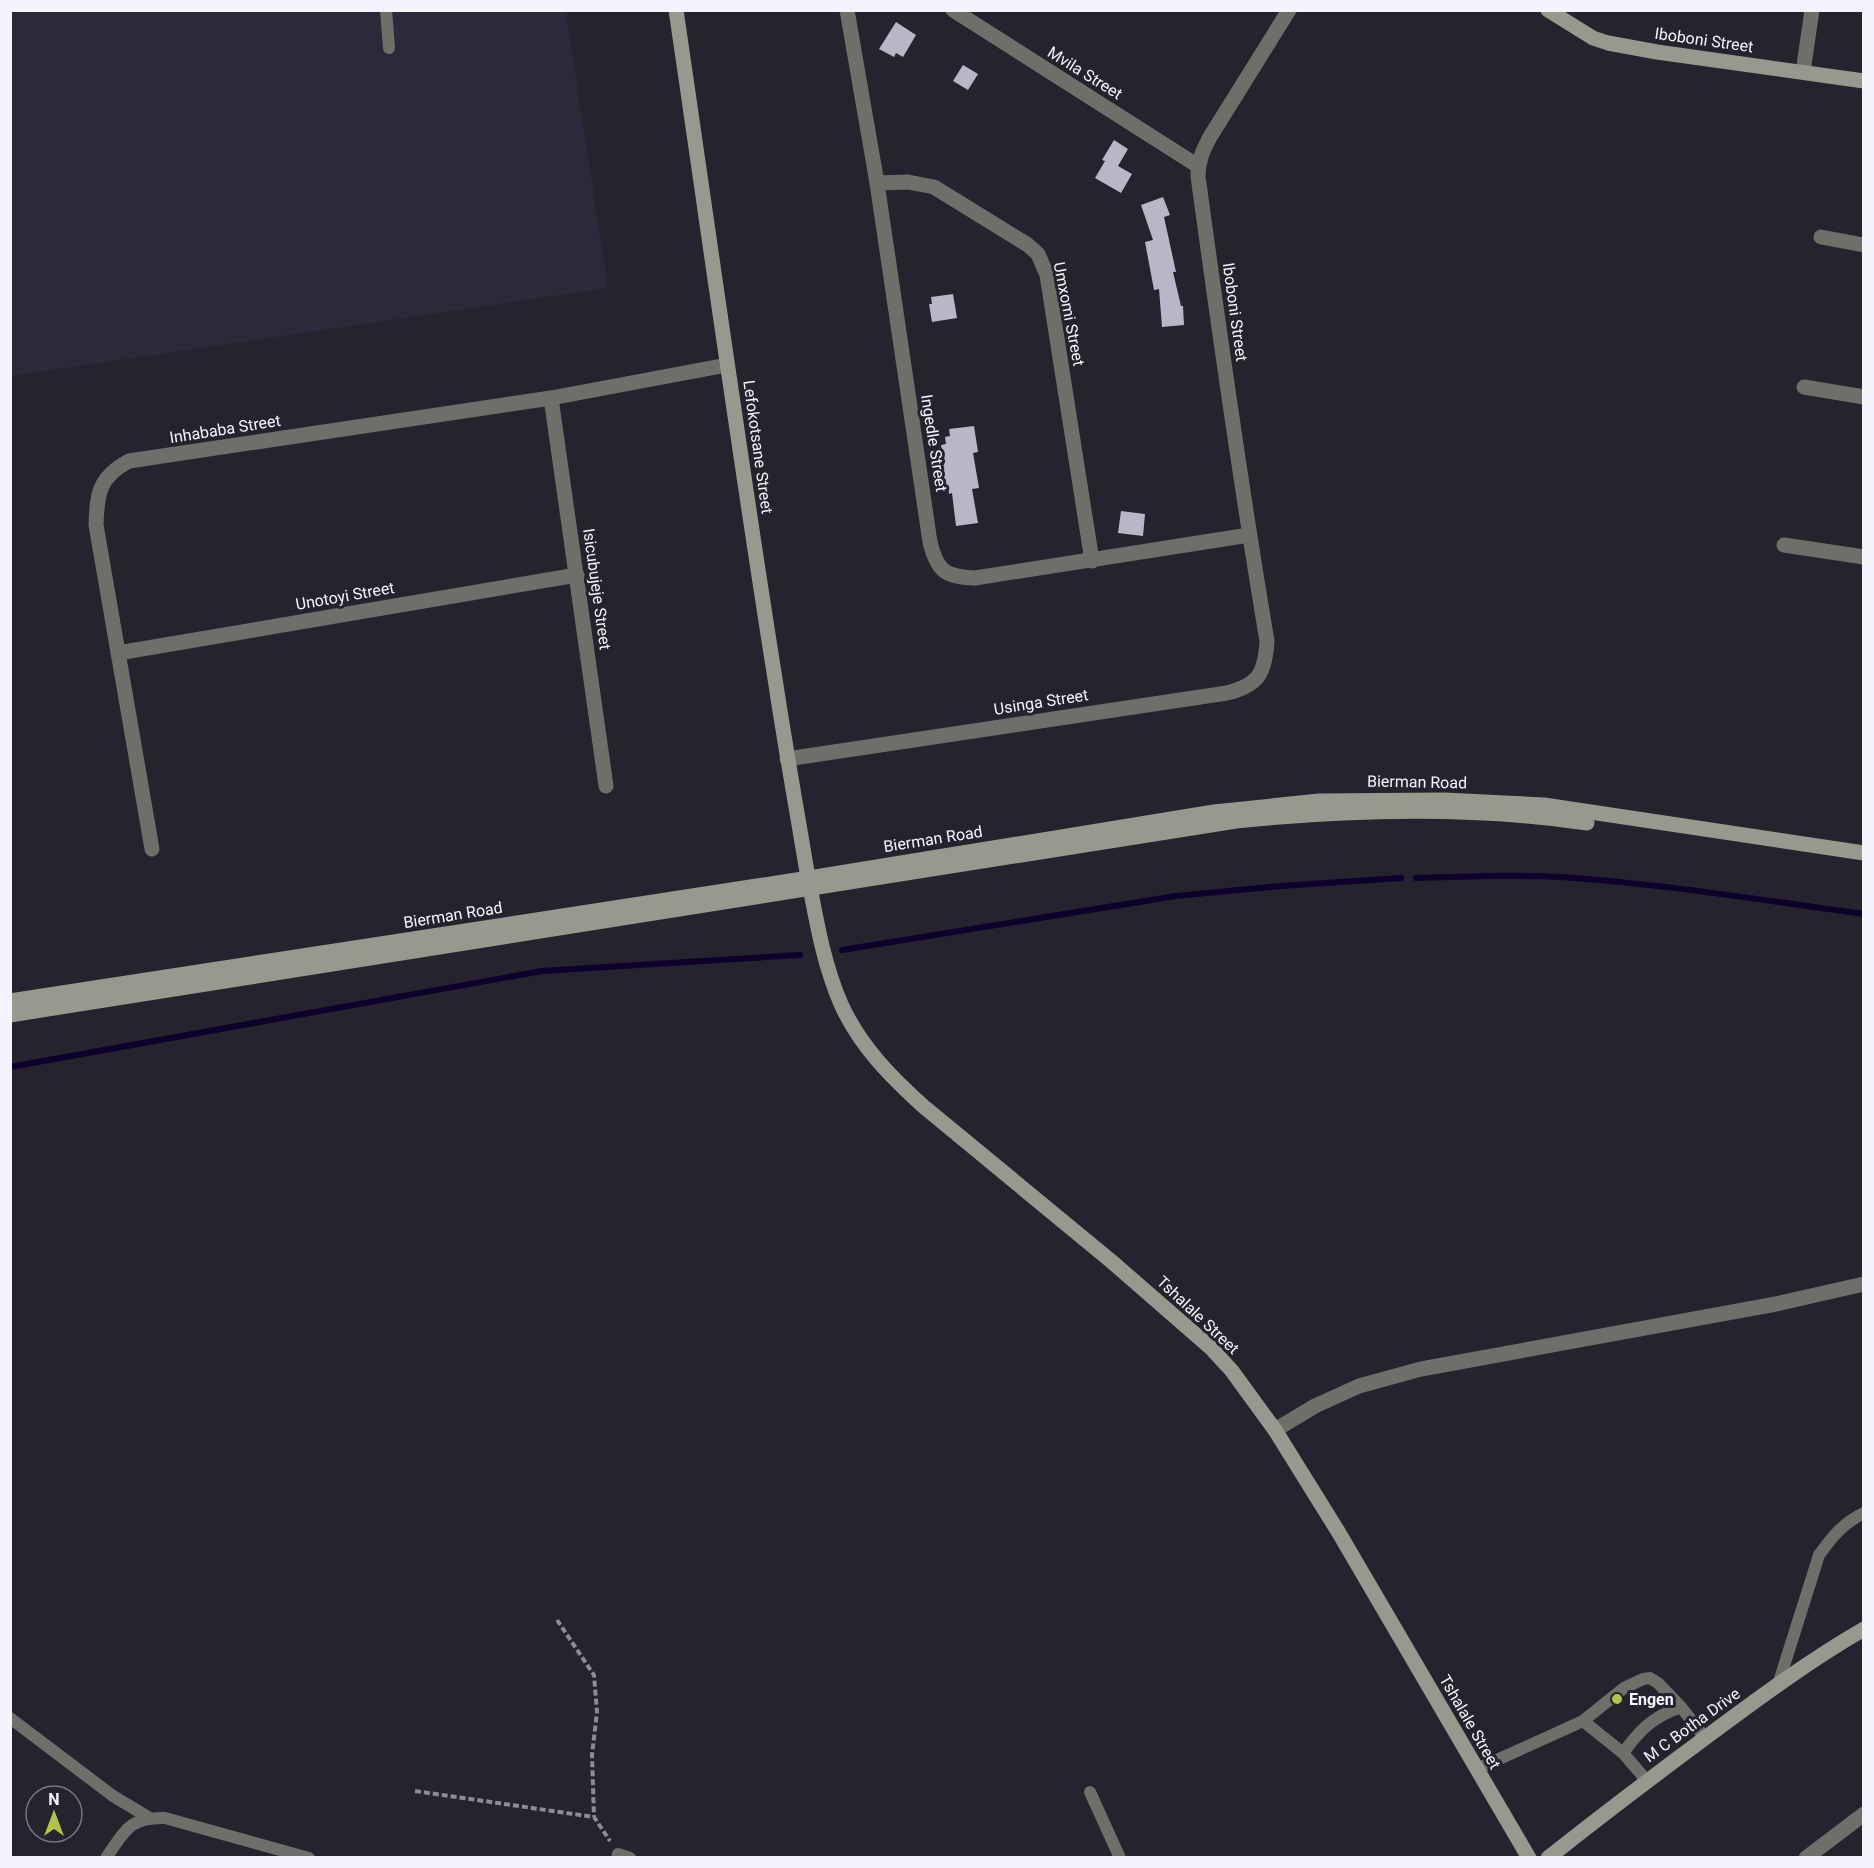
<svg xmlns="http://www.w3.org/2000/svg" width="1874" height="1868" viewBox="0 0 1874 1868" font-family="Roboto,sans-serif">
<rect width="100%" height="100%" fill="#24232e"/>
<path fill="#2c293b" d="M10,11H566L608,288L11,376Z"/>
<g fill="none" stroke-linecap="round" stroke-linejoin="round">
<g stroke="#0e002d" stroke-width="6">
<path d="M1416,878C1464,877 1513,874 1561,877C1662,884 1763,900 1864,914"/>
<path d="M842,950L1176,896L1281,886L1401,878"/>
<path d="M10,1067L542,971L800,955"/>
</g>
</g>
<g fill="#b9b7c7">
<path d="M896,22L916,35L903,57L896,53L894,57L879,49Z"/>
<path d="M963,65L978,74L968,90L953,81Z"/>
<path d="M1114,140L1128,149L1118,166L1132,174L1121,193L1095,178L1105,161L1102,160Z"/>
<path d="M1163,197L1170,215L1164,217L1176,272H1173L1181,306H1183L1184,325L1162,327L1159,289L1154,290L1145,242L1153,240L1141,205Z"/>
<path d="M953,294L957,318L932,322L929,304H932L931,297Z"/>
<path d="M974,426L978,452L973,453L979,488L972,489L978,523L956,526L952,493L949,494L948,486L942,487L939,465H944L941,445L946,444L945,437L950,436L949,429Z"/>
<path d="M1121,511L1145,514L1143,536L1118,533Z"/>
</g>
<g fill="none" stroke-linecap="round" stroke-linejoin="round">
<g stroke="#8d8c95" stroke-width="4" stroke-dasharray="6 3" stroke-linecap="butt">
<path d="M557,1620L594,1675L597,1712L592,1755L594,1817"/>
<path d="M415,1791L594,1817L610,1841"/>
</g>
<g stroke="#6d6f68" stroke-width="12">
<path d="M386,10L389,48"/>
<path d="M1778,1685L1819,1555C1832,1537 1843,1523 1864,1513"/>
<path d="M10,1718L113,1796L148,1817"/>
<path d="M1583,1721L1623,1753L1647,1781"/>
<path d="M1623,1753C1640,1730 1652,1717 1681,1707"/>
<path d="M1477,1769L1583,1721L1624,1688L1643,1679L1650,1678L1658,1683L1681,1707L1705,1738"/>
<path d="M1090,1792L1120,1858"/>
<path d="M106,1858C125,1831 129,1817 165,1818L309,1858"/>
<path d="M617,1858L618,1854L630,1858"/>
</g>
<g stroke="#6d6f68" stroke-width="15">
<path d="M847,10L877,183L930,542C937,571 945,577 975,578L1249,535"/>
<path d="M953,10L1198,166"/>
<path d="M1803,72L1812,10"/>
<path d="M877,183L908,182L934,187L1028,245L1038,254L1047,275L1092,561"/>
<path d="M1821,237L1864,245"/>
<path d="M1804,387L1864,397"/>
<path d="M551,398L606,786"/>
<path d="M1784,545L1864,557"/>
<path d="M118,653L577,575"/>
<path d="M787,759L1227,693C1259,685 1265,673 1267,641C1241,487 1219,331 1198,176C1198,161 1203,150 1210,137L1289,10"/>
<path d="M152,849L96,525C97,493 99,477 129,461L551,398L727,365"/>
<path d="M1275,1430L1315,1406L1359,1386L1421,1369L1776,1304L1864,1284"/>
<path d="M1806,1858L1864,1814"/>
</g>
<g stroke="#97998f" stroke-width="15">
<path d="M676,10C709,235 740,460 776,685C785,745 796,806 806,866C815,912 822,961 841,1004C860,1046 890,1076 923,1106L1111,1261L1211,1348L1232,1371L1275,1430L1339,1533L1529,1858"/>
<path d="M1548,10L1593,38L1608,43L1657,52L1864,81"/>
<path d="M10,1001L809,878L1214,812L1319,801L1444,800L1544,805L1864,853"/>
<path d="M10,1015L1236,821C1353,809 1471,806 1587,823"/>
<path d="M1548,1858C1601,1816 1655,1775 1709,1735C1759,1698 1810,1660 1864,1629"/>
</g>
</g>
<circle fill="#b3c24b" stroke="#24232e" stroke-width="2" cx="1617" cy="1699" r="6"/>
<g text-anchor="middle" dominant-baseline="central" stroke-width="6" stroke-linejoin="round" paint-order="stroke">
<g font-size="16" fill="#f5f4fc" stroke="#24232e">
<text transform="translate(1704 40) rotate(8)">Iboboni Street</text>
<text transform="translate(1085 73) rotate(32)">Mvila Street</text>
<text transform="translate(1235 312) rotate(82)">Iboboni Street</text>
<text transform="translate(1069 314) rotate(79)">Umxomi Street</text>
<text transform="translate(225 429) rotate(-9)">Inhababa Street</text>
<text transform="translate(934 443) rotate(81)">Ingedle Street</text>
<text transform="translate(758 447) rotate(82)">Lefokotsane Street</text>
<text transform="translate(597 589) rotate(82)">Isicubujeje Street</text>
<text transform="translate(345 596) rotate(-10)">Unotoyi Street</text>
<text transform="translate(1041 702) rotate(-9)">Usinga Street</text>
<text transform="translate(1417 782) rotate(1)">Bierman Road</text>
<text transform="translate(933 839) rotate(-9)">Bierman Road</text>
<text transform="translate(453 915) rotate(-9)">Bierman Road</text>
<text transform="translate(1198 1315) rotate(43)">Tshalale Street</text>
<text transform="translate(1470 1722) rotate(60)">Tshalale Street</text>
<text transform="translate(1692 1725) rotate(-36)">M C Botha Drive</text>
</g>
<g font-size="16" font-weight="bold" fill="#f5f4fc" stroke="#24232e" text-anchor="start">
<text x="1629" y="1699">Engen</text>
</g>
</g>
<rect width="1874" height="1868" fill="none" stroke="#f5f4fc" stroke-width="24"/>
<g transform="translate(54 1814)"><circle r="28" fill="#24232e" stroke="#787780" stroke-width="1.5"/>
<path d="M0-4.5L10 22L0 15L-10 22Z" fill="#b3c24b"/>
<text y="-9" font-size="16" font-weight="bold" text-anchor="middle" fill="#f5f4fc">N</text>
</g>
</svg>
